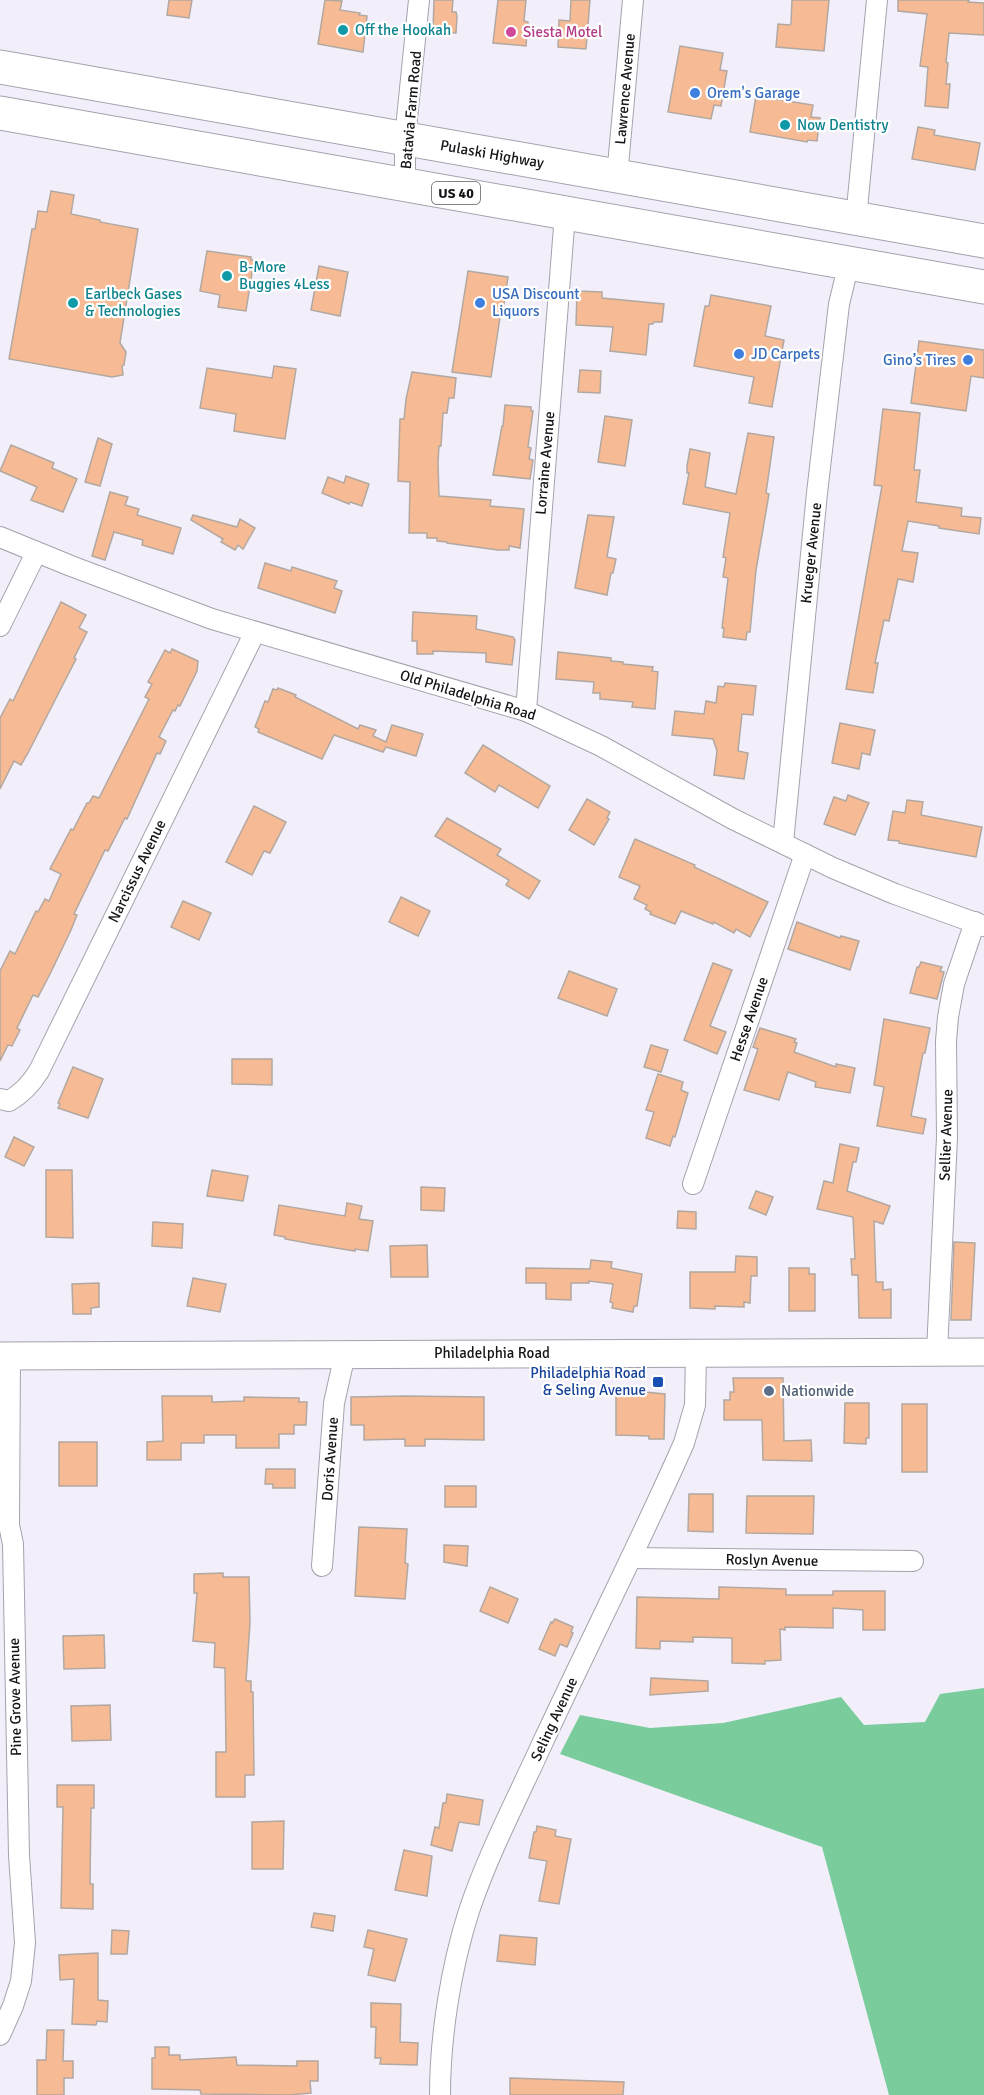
<svg xmlns="http://www.w3.org/2000/svg" width="984" height="2095" viewBox="0 0 984 2095" font-family="Signika,sans-serif">
<rect width="100%" height="100%" fill="#f2effb"/>
<path fill="#7acc9c" d="M984,1688V2095H889L822,1847L560,1754L580,1715L650,1728L723,1723L841,1697L864,1725L925,1722L940,1694Z"/>
<g fill="#f6bb94" stroke="#b3a8a1" stroke-width="1.5">
<path d="M169,0H192L189,18L167,15Z"/>
<path d="M325,0L342,1L340,10L360,13L359,15L367,16L363,52L318,44Z"/>
<path d="M434,0H453L452,12H456L457,16L456,33L433,32Z"/>
<path d="M498,0H526L524,21L528,22L526,46L493,43Z"/>
<path d="M571,0H590L586,49L558,47L559,20L570,21Z"/>
<path d="M792,0H829L824,51L776,47L778,24L790,25L791,23Z"/>
<path d="M898,0H969L968,2L984,3V35L949,33L946,62L948,63L946,84H950L948,108L925,106L928,67L920,66L927,14L898,11Z"/>
<path d="M680,46L723,53L720,70L727,71L721,106L714,105L711,119L668,112Z"/>
<path d="M756,96L813,105L811,117L820,118L817,141L808,140L807,142L750,132Z"/>
<path d="M918,127L935,130L934,135L980,143L975,170L912,159Z"/>
<path d="M51,191L74,195L71,214L100,220V222L138,229L120,343L126,352L124,365L122,366L123,375L112,377L9,359L32,229H35L38,211L47,212Z"/>
<path d="M207,251L251,257V260H254L246,311L218,307L220,295L200,291Z"/>
<path d="M319,266L348,272L340,316L311,310Z"/>
<path d="M468,271L508,277L503,311H501L491,377L452,372Z"/>
<path d="M577,291L602,292V298L664,304L662,322H654L653,324H649L646,355L610,351L613,327L576,325Z"/>
<path d="M711,295L771,306L765,336L784,340L772,407L749,403L754,377L694,366L705,306H709Z"/>
<path d="M919,341L984,350V378L971,376L966,411L911,403Z"/>
<path d="M274,366L296,369L285,439L234,431L236,414L200,408L207,368L272,378Z"/>
<path d="M580,370L601,371L600,393L578,392Z"/>
<path d="M412,372L456,378L454,398H449L447,413H443L441,446H439L438,462L439,496L491,500L490,506L524,509L520,548L509,546V550H498L447,543V542L437,541V538H427V533H409L410,482L398,481L400,419H404L406,399Z"/>
<path d="M505,405L531,407V411H533L528,447L531,448L529,459L533,460L530,479L493,475L502,426H503Z"/>
<path d="M883,409L920,413L914,470H920L916,502L962,508L961,516L981,518L979,534L939,528V526L908,521L902,551L918,553L913,582L898,579L889,621L884,620L875,663H878L873,693L846,689L882,486L874,485Z"/>
<path d="M605,416L632,420L625,466L598,462Z"/>
<path d="M748,433L774,437L766,493L769,494L756,570L750,632H747L746,640L723,637L724,628H722L728,578L723,577L726,558L723,557L730,513L683,504L689,473H687V466L690,449L710,453L705,487L736,494Z"/>
<path d="M98,438L112,444L100,486L85,482Z"/>
<path d="M11,445L54,463L52,468L77,479L63,512L31,500L37,487L0,471Z"/>
<path d="M346,476L369,484L362,506L350,502L349,504L322,493L328,477L344,483Z"/>
<path d="M110,492L128,497L125,505L139,509L137,515L181,528L173,554L142,545L143,540L114,532L105,560L92,556Z"/>
<path d="M193,515L237,527L240,519L255,528L243,549L238,545L235,550L221,542L223,539L191,520Z"/>
<path d="M588,515L614,517L607,557L616,559L613,573H611L607,595L575,588Z"/>
<path d="M265,563L291,571L292,567L337,581L334,588L342,591L335,613L258,588Z"/>
<path d="M61,602L86,615L79,628L87,632L74,658L76,659L28,753L21,765L14,761L0,789V718L10,699L13,701Z"/>
<path d="M413,612L477,616L476,629L513,637L515,640L512,665L486,662V653L433,651V654H417V641H412Z"/>
<path d="M172,649L198,661L197,671L180,706L178,705L175,711L173,710L159,737L166,741L160,754L157,753L127,819L125,818L108,851L105,850L74,914L77,915L71,930L51,972L38,997L33,995L17,1028L20,1030L12,1046L8,1045L0,1061V971L10,951L15,954L36,911L38,912L45,899L49,901L61,874L50,869L71,829L73,830L87,803H89L93,796L99,798L149,699L145,697L152,684L148,682L165,650L170,653Z"/>
<path d="M558,652L611,658V661L623,662V664L653,667L652,671L658,672L655,709L632,707L633,702L600,699V693H593L594,682L556,679Z"/>
<path d="M725,683L756,686L753,715L742,714L738,751L748,753L744,779L714,775L717,751L713,739L672,735L675,711L704,714L706,701L716,703L718,686L724,687Z"/>
<path d="M278,688L296,695L295,697L358,729L360,725L376,730L373,736L386,742L392,725L423,734L416,756L386,747L383,752L334,735L322,759L258,732L259,729L255,727L265,701L268,702L273,689L277,690Z"/>
<path d="M840,723L875,730L870,755L862,753L859,769L832,763Z"/>
<path d="M483,745L550,786L538,808L499,785L495,792L465,773Z"/>
<path d="M848,795L869,803L855,835L824,824L834,797L846,801Z"/>
<path d="M587,799L610,812L607,818L609,819L594,845L569,830Z"/>
<path d="M907,800L923,802L921,815L982,827L976,857L899,843V841L888,840L893,811L905,813Z"/>
<path d="M254,806L286,822L270,853L264,851L252,875L226,862Z"/>
<path d="M447,818L501,849L497,855L540,881L529,899L506,885L509,880L435,836Z"/>
<path d="M635,839L695,865L694,867L768,902L750,937L736,929L734,933L714,922L713,924L681,911L675,924L650,914L651,912L645,909L647,905L634,899L640,886L619,877Z"/>
<path d="M401,897L430,911L418,936L389,922Z"/>
<path d="M183,901L211,913L199,940L171,927Z"/>
<path d="M797,922L840,938L841,936L859,941L850,970L788,949Z"/>
<path d="M921,962L942,967L940,971L944,972L937,999L910,993L917,967H919Z"/>
<path d="M713,963L732,970L710,1026L726,1032L717,1054L684,1040Z"/>
<path d="M569,971L617,989L607,1016L558,998Z"/>
<path d="M884,1019L930,1028L925,1053H923L911,1116L926,1119L923,1134L877,1126L884,1087L874,1085Z"/>
<path d="M760,1028L796,1039L794,1042L797,1043L794,1052L836,1067V1064L855,1068L850,1093L815,1087L816,1082L788,1072L779,1100L744,1090L758,1049L753,1047Z"/>
<path d="M651,1045L668,1050L661,1072L644,1067Z"/>
<path d="M232,1059H272V1085L232,1084Z"/>
<path d="M73,1067L103,1079L88,1118L58,1108L60,1104L58,1103Z"/>
<path d="M658,1074L683,1082L681,1090L688,1093L675,1137L673,1136L670,1146L646,1138L654,1112L646,1110Z"/>
<path d="M14,1137L34,1147L24,1166L5,1157Z"/>
<path d="M840,1144L859,1148L856,1162H853L847,1191L890,1206L883,1224L874,1221L876,1282H883V1290L891,1289V1318H859L858,1275H852L851,1259H855L853,1217L817,1209L824,1181L833,1183Z"/>
<path d="M46,1170H72L73,1238L46,1237Z"/>
<path d="M212,1170L248,1176L243,1201L207,1196Z"/>
<path d="M421,1187L445,1188L444,1211L421,1210Z"/>
<path d="M756,1191L773,1197L766,1215L749,1208Z"/>
<path d="M347,1203L362,1206L359,1219L373,1221L368,1251L355,1249V1251L312,1244L285,1239V1237L274,1235L279,1205L345,1216Z"/>
<path d="M678,1211L696,1212V1229L677,1228Z"/>
<path d="M153,1222L183,1224L182,1248L152,1246Z"/>
<path d="M954,1242L975,1243L971,1320H951Z"/>
<path d="M427,1245L428,1277H391L390,1246Z"/>
<path d="M736,1256L757,1257V1276H751L750,1303L744,1302V1307L715,1306V1309L690,1308V1272H735Z"/>
<path d="M591,1260L612,1262L611,1268L642,1274L637,1306H634L633,1312L612,1308L613,1303L610,1302L613,1284L589,1281V1283H571V1300L546,1299V1283H526V1268L590,1269Z"/>
<path d="M789,1268H809V1274H815V1311H789Z"/>
<path d="M193,1278L226,1284L220,1312L187,1306Z"/>
<path d="M99,1283V1307L91,1308V1314H73L72,1284Z"/>
<path d="M733,1378H783L784,1441L811,1440L812,1461L763,1460L762,1420H724V1400H730V1392H734Z"/>
<path d="M625,1390L665,1394L664,1439H649V1436L616,1435V1394H625Z"/>
<path d="M162,1396H212V1402L244,1401V1397L299,1398V1402H307L306,1425H294V1434H279V1448H236V1435H204V1443H181V1460H147V1442L163,1441Z"/>
<path d="M405,1396L484,1397V1440L425,1439V1446H405V1439L364,1440V1425H351V1397Z"/>
<path d="M845,1403H869V1438H866V1444L844,1443Z"/>
<rect x="902" y="1404" width="25" height="68"/>
<rect x="59" y="1442" width="38" height="44"/>
<path d="M266,1469H295V1488H273V1484H265Z"/>
<rect x="445" y="1486" width="31" height="21"/>
<path d="M689,1494H713V1532L688,1531Z"/>
<path d="M747,1496H814L813,1534L746,1533Z"/>
<path d="M359,1527L407,1529L405,1563L408,1564L405,1599L355,1596Z"/>
<path d="M444,1545L468,1546L467,1566L444,1562Z"/>
<path d="M223,1573V1577H249L250,1623L246,1681H251V1692H253L254,1775H245V1797H216V1752H226L225,1668L214,1667L215,1643L193,1641L197,1593H194V1574Z"/>
<path d="M490,1587L518,1599L508,1623L480,1611Z"/>
<path d="M719,1587L786,1589V1595H833V1591H885V1630H863V1610L833,1608V1628L785,1627V1630L780,1629L781,1660L765,1661V1664L732,1663V1638L693,1637V1642L660,1641V1649L636,1648L637,1597L719,1599Z"/>
<path d="M555,1619L573,1627L571,1632L573,1633L567,1647L560,1644L555,1656L539,1649L551,1622L552,1623Z"/>
<path d="M104,1635L105,1668L64,1669L63,1636Z"/>
<path d="M651,1678L708,1681V1691L650,1695Z"/>
<path d="M110,1705L111,1740L72,1741L71,1706Z"/>
<path d="M57,1785H94V1808H91L90,1884H93V1909L61,1908L63,1807H57Z"/>
<path d="M447,1794L483,1800L479,1825L459,1822L452,1851L431,1845L435,1827L439,1828L443,1803H446Z"/>
<path d="M284,1821L283,1869H252V1822Z"/>
<path d="M537,1826L556,1830L555,1836L571,1839L559,1904L539,1901L547,1861L529,1858L534,1832H536Z"/>
<path d="M404,1850L432,1856L427,1896L395,1890Z"/>
<path d="M314,1913L335,1916L333,1931L311,1927Z"/>
<path d="M112,1930L129,1931L127,1954H111Z"/>
<path d="M368,1930L407,1939L395,1981L368,1975L374,1949L364,1947Z"/>
<path d="M500,1935L537,1938L535,1965L497,1961Z"/>
<path d="M98,1953V2000L108,2001L107,2022L97,2021L96,2025L72,2024L74,1979L60,1980L59,1955Z"/>
<path d="M371,2003L401,2004L400,2042L418,2043L417,2065L380,2064L381,2058H375L376,2027H371Z"/>
<path d="M47,2030H64L63,2061H73V2078H64V2095H37V2060H46Z"/>
<path d="M155,2047H169V2055H180V2060L236,2057L237,2065L297,2066V2061H318V2081H310L311,2093L289,2095L201,2094L200,2090L152,2089V2058H155Z"/>
<path d="M510,2078L624,2082L623,2095H510Z"/>
</g>
<g fill="none" stroke-linecap="round" stroke-linejoin="round">
<defs>
<g id="street">
<path d="M617,177L633,0"/>
<path d="M405,184V138L419,0"/>
<path d="M856,219L877,0"/>
<path d="M0,537L71,566L212,619L526,711L601,746L733,819L833,868L895,894L984,926"/>
<path d="M0,626L36,553"/>
<path d="M526,711L565,214"/>
<path d="M783,843L817,493L839,304L849,263"/>
<path d="M0,1099L9,1101C23,1093 31,1084 39,1071L255,632"/>
<path d="M693,1184L805,854"/>
<path d="M937,1352L947,1137L946,1041L948,1017L954,984L975,922"/>
<path d="M631,1558L913,1561"/>
<path d="M322,1566L334,1403L345,1354"/>
<path d="M0,2035L13,2006L21,1981L25,1943L19,1855L13,1544L9,1525L10,1356"/>
<path d="M440,2095C440,2036 451,1967 469,1911C488,1854 517,1799 542,1744C589,1643 639,1545 684,1443L695,1405L696,1352"/>
</g>
<path id="secondary" d="M0,1356L984,1352"/>
<g id="highway">
<path d="M0,67L984,241"/>
<path d="M0,113L984,287"/>
</g>
</defs>
<use href="#street" stroke="#a4a2ad" stroke-width="22"/>
<use href="#secondary" stroke="#a4a2ad" stroke-width="29"/>
<use href="#highway" stroke="#a4a2ad" stroke-width="35"/>
<use href="#street" stroke="#fff" stroke-width="20"/>
<use href="#secondary" stroke="#fff" stroke-width="27"/>
<use href="#highway" stroke="#fff" stroke-width="33"/>
</g>
<g fill="#0f9aa8" stroke="#fff" stroke-width="2">
<circle cx="343" cy="30" r="6"/>
<circle cx="785" cy="125" r="6"/>
<circle cx="227" cy="276" r="6"/>
<circle cx="73" cy="303" r="6"/>
</g>
<circle fill="#d1479c" stroke="#fff" stroke-width="2" cx="511" cy="32" r="6"/>
<g fill="#3f7fe0" stroke="#fff" stroke-width="2">
<circle cx="695" cy="93" r="6"/>
<circle cx="480" cy="303" r="6"/>
<circle cx="739" cy="354" r="6"/>
<circle cx="968" cy="360" r="6"/>
</g>
<rect fill="#1a4fb4" stroke="#fff" stroke-width="2" x="652" y="1376" width="12" height="12" rx="3"/>
<circle fill="#5c6f8a" stroke="#fff" stroke-width="2" cx="769" cy="1391" r="6"/>
<g text-anchor="middle" dominant-baseline="central" stroke-width="4.5" stroke-linejoin="round" paint-order="stroke">
<rect fill="#fff" stroke="#5b5a5d" stroke-width="1.5" x="432" y="182" width="48" height="22" rx="4.5"/>
<g font-size="14" font-weight="bold" fill="#151418">
<text x="456" y="193">US 40</text>
</g>
<g font-size="15" fill="#0d838f" stroke="#fff" text-anchor="start">
<text x="355" y="30">Off the Hookah</text>
<text x="797" y="125">Now Dentistry</text>
<text x="239" y="267">B-More<tspan x="239" dy="17">Buggies 4Less</tspan></text>
<text x="85" y="294">Earlbeck Gases<tspan x="85" dy="17">&amp; Technologies</tspan></text>
</g>
<g font-size="15" fill="#b23c85" stroke="#fff" text-anchor="start">
<text x="523" y="32">Siesta Motel</text>
</g>
<g font-size="15" fill="#151418" stroke="#fff">
<text transform="translate(625 89) rotate(-85)">Lawrence Avenue</text>
<text transform="translate(411 110) rotate(-85)">Batavia Farm Road</text>
<text transform="translate(492 154) rotate(10)">Pulaski Highway</text>
<text transform="translate(545 463) rotate(-85)">Lorraine Avenue</text>
<text transform="translate(811 553) rotate(-84)">Krueger Avenue</text>
<text transform="translate(468 695) rotate(17)">Old Philadelphia Road</text>
<text transform="translate(137 871) rotate(-64)">Narcissus Avenue</text>
<text transform="translate(749 1019) rotate(-71)">Hesse Avenue</text>
<text transform="translate(946 1135) rotate(-88)">Sellier Avenue</text>
<text x="492" y="1353">Philadelphia Road</text>
<text transform="translate(330 1459) rotate(-86)">Doris Avenue</text>
<text transform="translate(772 1560) rotate(1)">Roslyn Avenue</text>
<text transform="translate(15 1697) rotate(-91)">Pine Grove Avenue</text>
<text transform="translate(554 1719) rotate(-65)">Seling Avenue</text>
</g>
<g font-size="15" fill="#366cbe" stroke="#fff" text-anchor="start">
<text x="707" y="93">Orem's Garage</text>
<text x="492" y="294">USA Discount<tspan x="492" dy="17">Liquors</tspan></text>
<text x="751" y="354">JD Carpets</text>
<text x="956" y="360" text-anchor="end">Gino’s Tires</text>
</g>
<g font-size="15" fill="#164399" stroke="#fff" text-anchor="end">
<text x="646" y="1373">Philadelphia Road<tspan x="646" dy="17">&amp; Seling Avenue</tspan></text>
</g>
<g font-size="15" fill="#4e5e75" stroke="#fff" text-anchor="start">
<text x="781" y="1391">Nationwide</text>
</g>
</g>
</svg>
